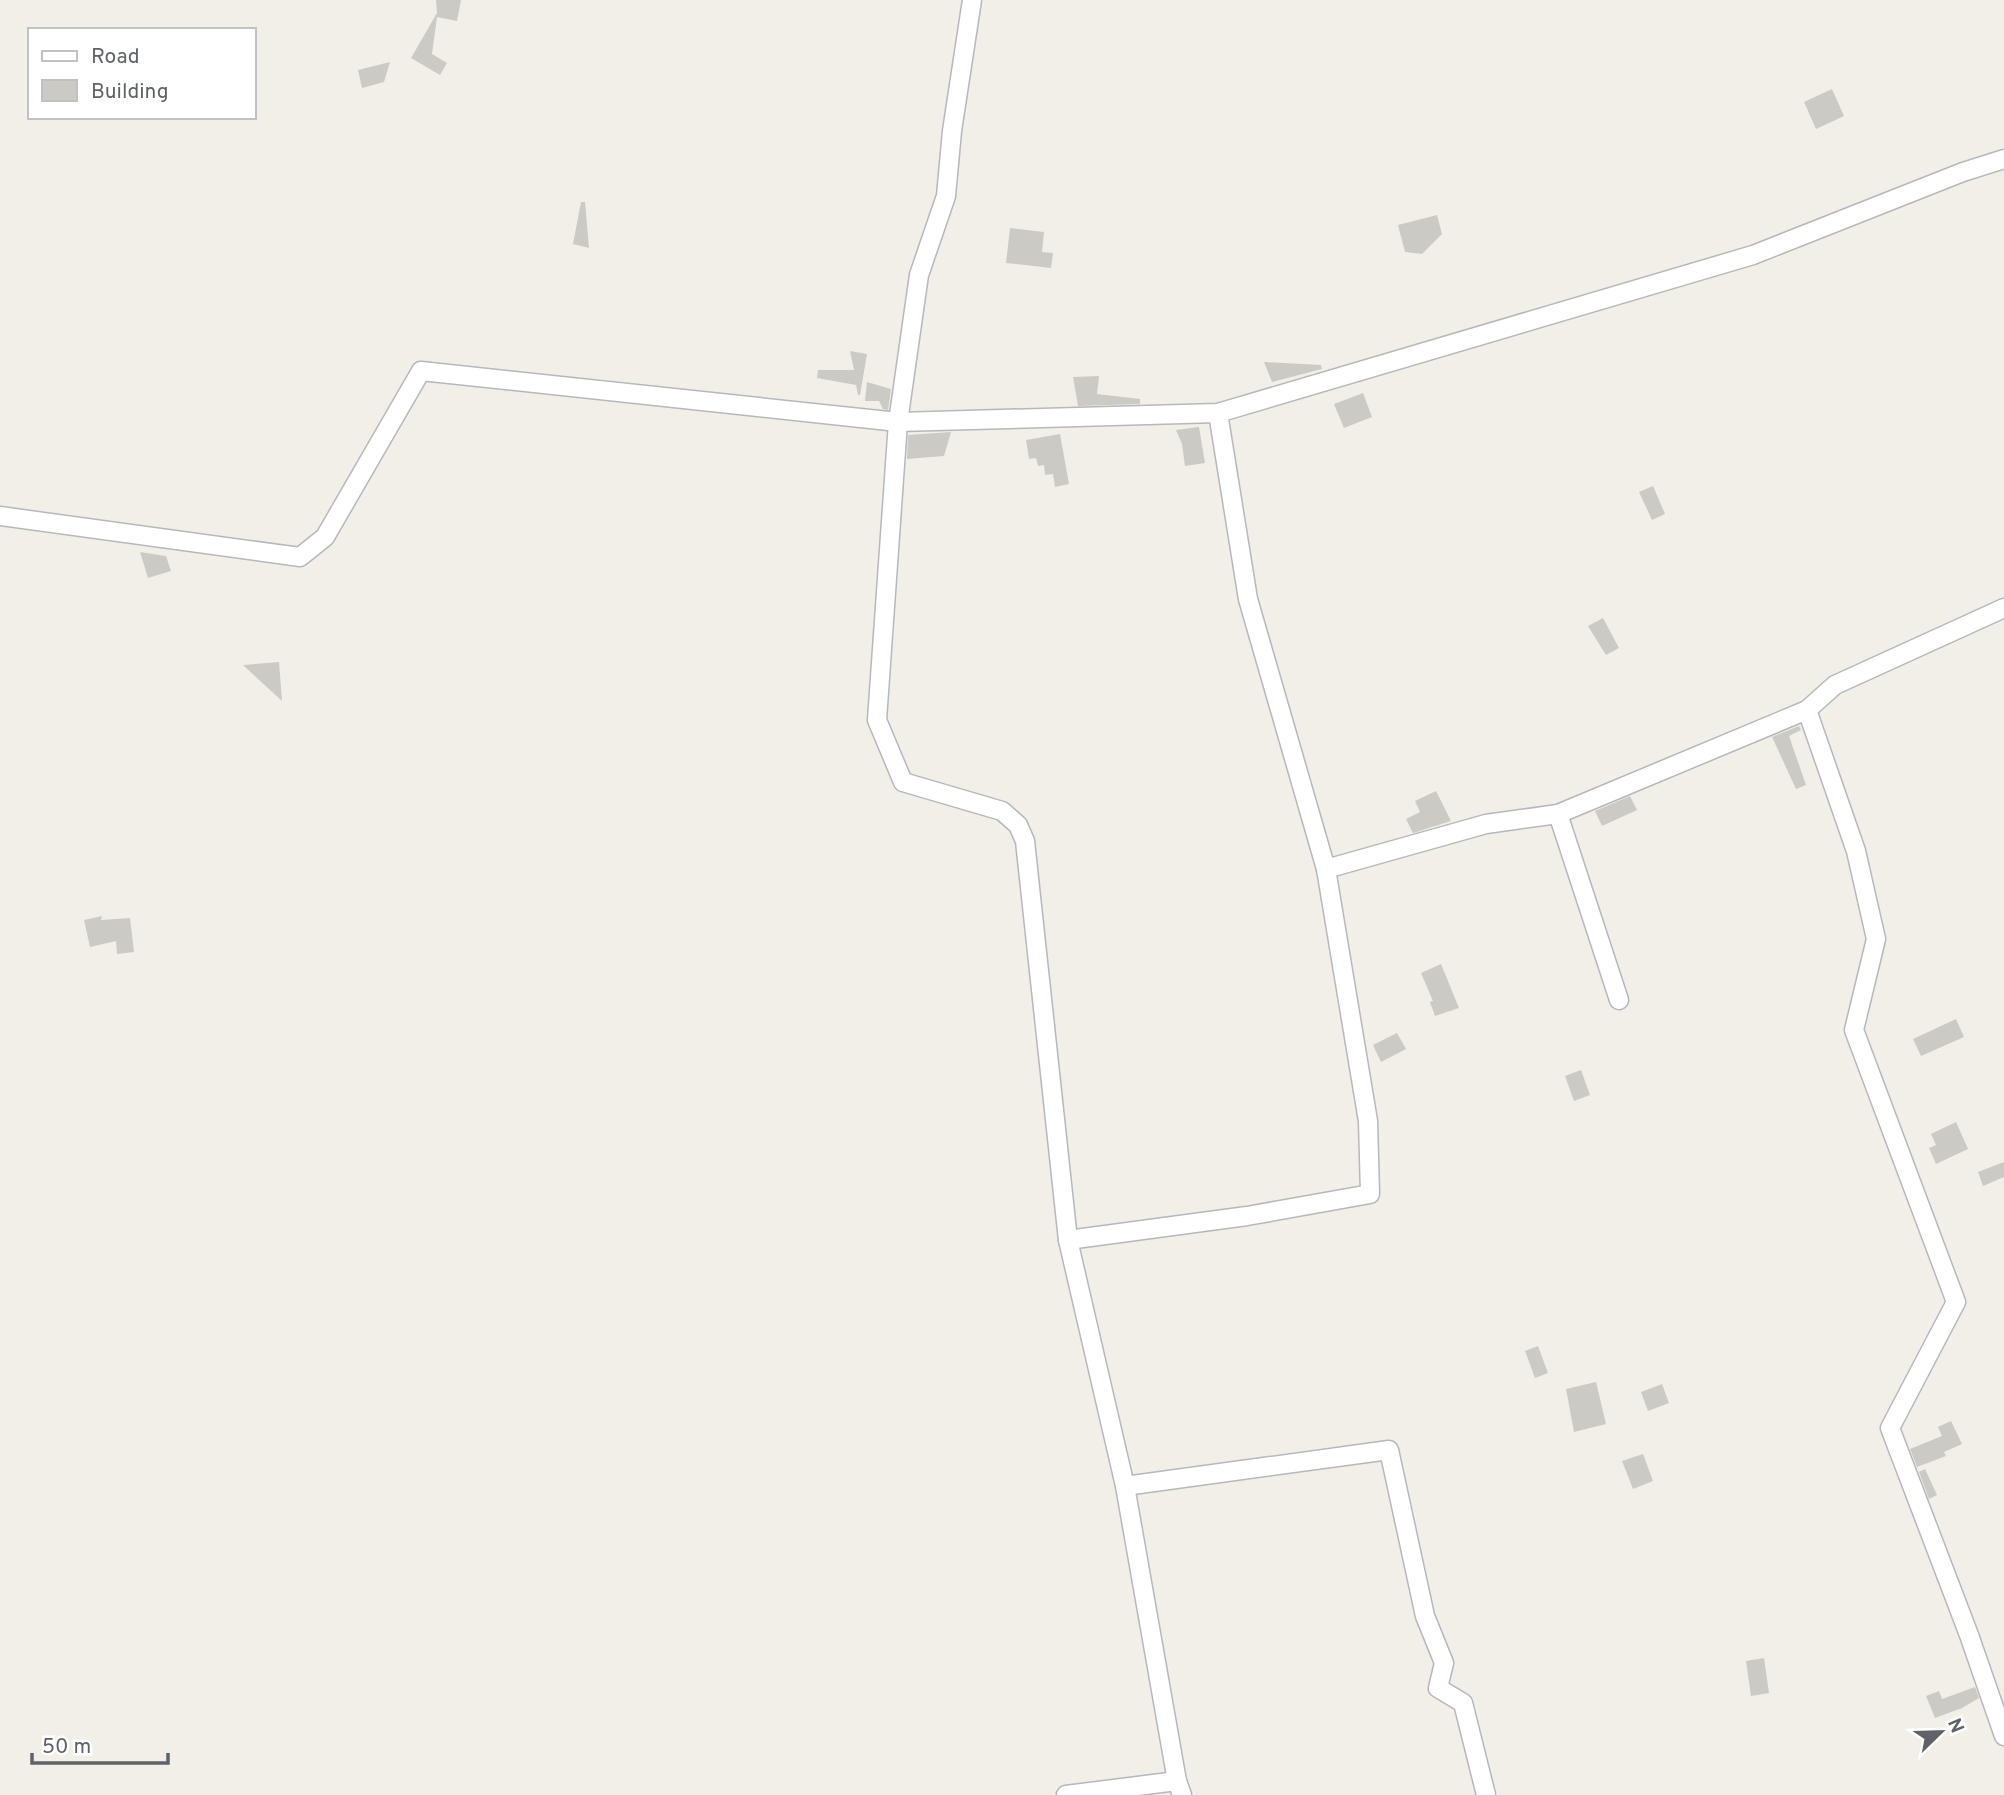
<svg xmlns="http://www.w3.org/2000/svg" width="2004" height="1795" viewBox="0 0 2004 1795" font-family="Overpass,sans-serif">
<rect width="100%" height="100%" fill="#f1efe8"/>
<g fill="#cccac5">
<path d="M436,0H461L457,21L437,17L432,54L447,63L440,75L411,58L437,13Z"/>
<path d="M390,62L384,82L362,88L358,70Z"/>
<path d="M1832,89L1844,116L1816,129L1804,102Z"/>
<path d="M581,202H585L589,248L573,244Z"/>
<path d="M1437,215L1442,234L1422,254L1405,252L1398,225Z"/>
<path d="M1010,228L1044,232L1042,252L1053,253L1051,268L1006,263Z"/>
<path d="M850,351L867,354L860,395H858L856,385L817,378L818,370H854Z"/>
<path d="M1264,362L1321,365L1322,369L1272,382Z"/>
<path d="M1099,376L1097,394L1140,399V404L1078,406L1073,377Z"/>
<path d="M867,382L891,389L888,410L883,409L879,401H865Z"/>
<path d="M1363,393L1372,417L1344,428L1334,404Z"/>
<path d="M1199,427L1205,463L1185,466L1182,444L1176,430Z"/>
<path d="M951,432L944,456L907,459L908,435Z"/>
<path d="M1060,434L1069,484L1055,487L1053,474L1045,475L1044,465L1038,466L1036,458L1029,459L1026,440Z"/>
<path d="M1653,486L1665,514L1652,520L1639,492Z"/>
<path d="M140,552L166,556L171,571L148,578Z"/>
<path d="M1603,618L1619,648L1606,655L1588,626Z"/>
<path d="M279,662L282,701L243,665Z"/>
<path d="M1799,726L1801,730L1789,736L1806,785L1796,789L1772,737Z"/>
<path d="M1436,791L1451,821L1413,833L1406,819L1420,812L1415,801Z"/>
<path d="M1630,796L1637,810L1602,826L1595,811Z"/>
<path d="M102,916L101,920L130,918L134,952L117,954L116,941L90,947L84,920Z"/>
<path d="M1441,964L1459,1008L1435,1016L1430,1002L1433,1001L1421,973Z"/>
<path d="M1956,1019L1964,1037L1921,1056L1913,1039Z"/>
<path d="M1397,1033L1406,1049L1381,1062L1373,1045Z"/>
<path d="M1581,1070L1590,1095L1574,1101L1565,1076Z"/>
<path d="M1956,1122L1968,1149L1936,1164L1929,1148L1936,1145L1931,1134Z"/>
<path d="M2004,1162V1177L1983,1186L1978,1172Z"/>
<path d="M1538,1346L1548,1373L1535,1378L1525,1351Z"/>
<path d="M1596,1382L1606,1424L1574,1432L1566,1389Z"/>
<path d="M1662,1384L1669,1403L1648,1411L1641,1392Z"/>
<path d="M1951,1421L1962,1444L1944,1452L1946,1456L1917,1467L1910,1449L1942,1436L1938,1427Z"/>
<path d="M1643,1454L1653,1481L1633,1489L1622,1461Z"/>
<path d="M1925,1469L1937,1495L1929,1499L1919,1472Z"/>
<path d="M1764,1658L1769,1693L1751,1696L1746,1661Z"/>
<path d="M1975,1687L1979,1698L1962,1708L1935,1718L1926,1696L1939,1691L1942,1699Z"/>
</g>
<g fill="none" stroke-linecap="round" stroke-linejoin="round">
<defs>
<g id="street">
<path d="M972,0L952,131L946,196L919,275L898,422L877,720L903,782L1002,811L1018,825L1025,841L1068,1240"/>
<path d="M1218,413L1248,599L1326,869"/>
<path d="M0,516L300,557L325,537L421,371L898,422L1218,413L1753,255L1963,172L2004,159"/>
<path d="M1807,710L1856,851L1876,939L1854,1030L1956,1302L1890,1428L1969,1635L2004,1736"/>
<path d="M1558,814L1619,1000"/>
<path d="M1125,1486L1389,1450L1425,1616L1444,1663L1438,1688L1463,1703L1486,1795"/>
<path d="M1066,1795L1177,1781"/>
<path d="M1182,1795L1177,1781L1125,1486L1068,1240L1247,1216L1370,1194L1368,1121L1326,869L1486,824L1558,814L1807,710L1835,685L2004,608"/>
</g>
</defs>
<use href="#street" stroke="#b5b8bc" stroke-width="21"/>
<use href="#street" stroke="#fff" stroke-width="18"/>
</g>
<rect x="28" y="28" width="228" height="91" fill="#ffffff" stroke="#bfc1c3" stroke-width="2"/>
<rect x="42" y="51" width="35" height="10" fill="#ffffff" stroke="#bfc1c3" stroke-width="2"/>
<text x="91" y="63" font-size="21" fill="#5f6368">Road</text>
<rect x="42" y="80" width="35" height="21" fill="#cccac5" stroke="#bfc1c3" stroke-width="2"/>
<text x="91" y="98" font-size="21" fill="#5f6368">Building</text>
<g transform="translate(1941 1732) rotate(67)" stroke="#ffffff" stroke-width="5" paint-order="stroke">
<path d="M0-5L12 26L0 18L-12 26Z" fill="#5f6368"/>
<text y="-10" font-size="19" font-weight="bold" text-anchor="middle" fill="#5f6368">N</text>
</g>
<path d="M32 1753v10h136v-10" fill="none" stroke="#5f6368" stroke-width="3.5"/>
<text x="42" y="1753" font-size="21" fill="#5f6368" stroke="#ffffff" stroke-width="5" paint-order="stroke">50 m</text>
</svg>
